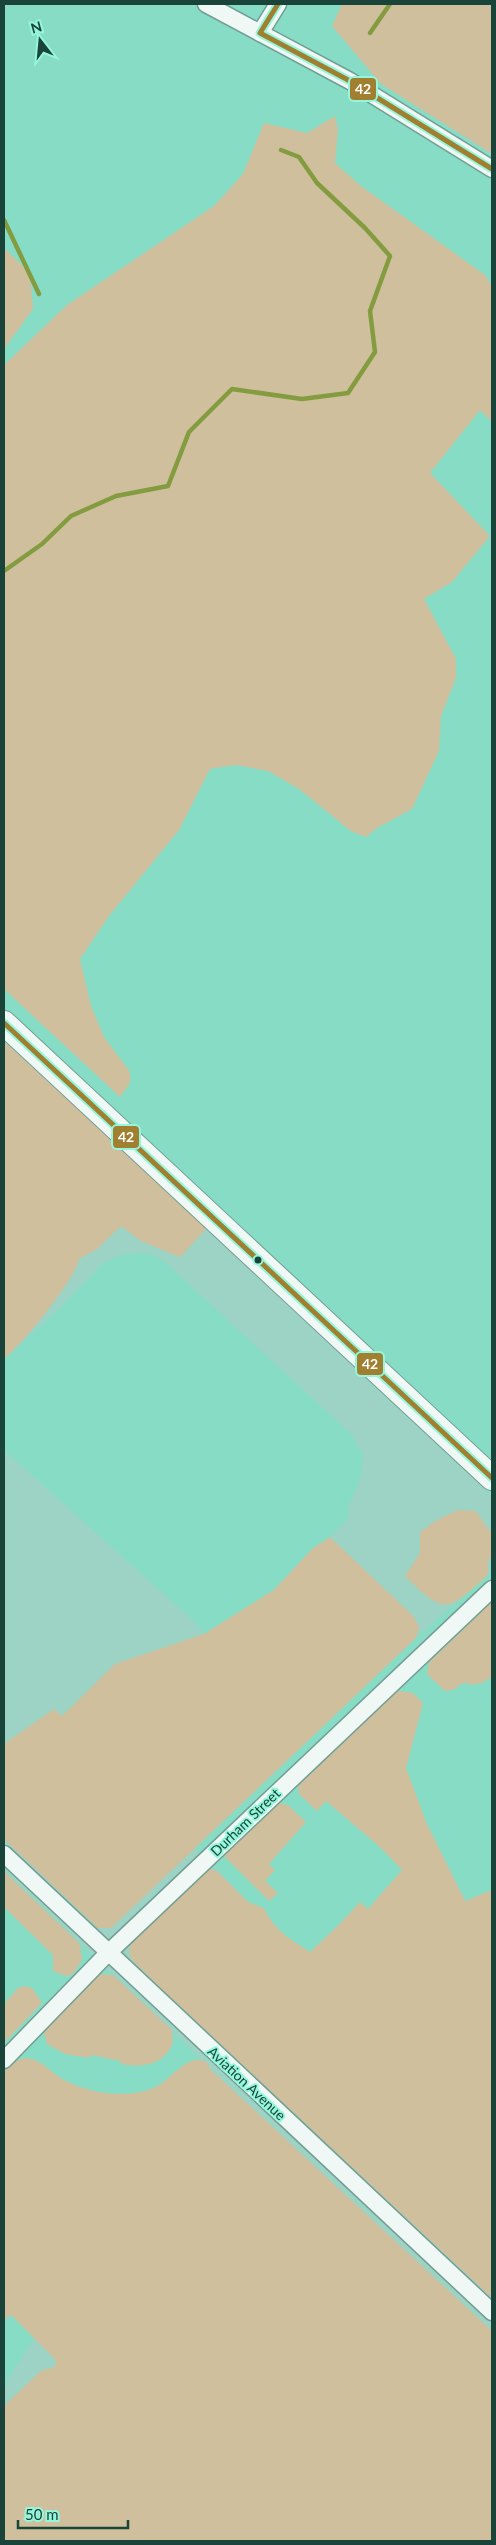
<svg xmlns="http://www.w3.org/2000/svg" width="496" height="2545" viewBox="0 0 496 2545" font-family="Lato,sans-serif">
<rect width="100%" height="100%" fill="#9dd3c4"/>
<g fill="#87dcc6">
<path d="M4,4H492V1497L469,1471L4,1041V349L12,339L30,273L4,248Z"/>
<path d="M142,1253L154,1255L165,1262L352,1435L363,1455L360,1481L349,1504L348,1519L330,1537L312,1549L274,1590L204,1634L196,1623L4,1450V1359L58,1310L103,1263L121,1255Z"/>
<path d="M492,1570V1890L466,1901L426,1822L406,1768L423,1703L377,1845L403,1870L368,1909L360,1903L310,1952L286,1936L271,1923L264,1909L248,1902L195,1848L416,1638Z"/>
<path d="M4,1870L209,2067L4,2385Z"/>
</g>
<g fill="#cfbf9c">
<path d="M342,4H492V154L381,84L332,26Z"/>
<path d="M335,116L338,129L335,163L361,186L485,275L492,286V422L480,410L430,473L490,536L452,582L424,599L456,659V678L441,716L439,751L412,809L377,828L366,837L351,831L299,789L268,771L236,765L210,769L179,830L109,916L80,959L91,1006L104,1037L130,1072V1083L120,1097L4,989V365L67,305L214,206L243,174L264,123L307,133Z"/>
<path d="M4,248L30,273L33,309L4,349Z"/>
<path d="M4,1041L207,1228L180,1257L141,1241L121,1226L97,1249L79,1259C77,1277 20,1347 4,1359Z"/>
<path d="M458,1510L476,1511L488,1529L492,1531V1557L488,1560V1575C448,1611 446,1617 405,1576L420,1553V1532L437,1520Z"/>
<path d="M330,1537L414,1617L419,1627L416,1638L111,1928H98L4,1839V1744L54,1709L62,1716L115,1664L204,1634L274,1590L312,1549Z"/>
<path d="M492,1602V1678L488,1679L482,1683L469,1685L467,1682L457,1686V1689L445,1691L427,1674L429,1662Z"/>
<path d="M400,1691L413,1693L423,1703L406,1768L426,1822L465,1901L492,1890V2298L169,1996L132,1960L129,1952L131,1941L209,1869L217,1871L248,1902L264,1908C275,1931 290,1939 310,1952L338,1926L360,1902L368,1909L402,1870L381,1848L326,1801L317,1811L299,1794L298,1786L393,1693Z"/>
<path d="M277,1803L288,1805L306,1822L269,1864L275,1870L265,1881L278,1893L269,1901L224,1856Z"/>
<path d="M4,1871L80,1944L82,1960L73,1974L66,1976L53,1971V1955L4,1907Z"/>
<path d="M108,1974L114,1976L172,2030L173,2042C165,2065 143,2068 121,2064V2061L91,2055L89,2058L65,2054L47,2044L44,2032L47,2024L97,1975Z"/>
<path d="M23,1986L32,1988L42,2003L4,2043V2004L17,1989Z"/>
<path d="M24,2058C42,2058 51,2074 66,2081C85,2091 113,2096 134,2093C143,2092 154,2089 162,2083C175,2074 193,2049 210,2065L208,2067L492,2331V2541H4V2402L6,2404L42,2370L53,2368L56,2364L55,2359L11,2315L4,2320V2072L12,2063Z"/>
</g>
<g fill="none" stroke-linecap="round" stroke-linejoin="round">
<g stroke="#849c40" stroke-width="4.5">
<path d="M370,33L390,4"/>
<path d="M4,220L39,294"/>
<path d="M4,571L42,544L71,516L116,496L168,486L189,432L232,389L302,399L348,393L375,352L370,311L390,256L365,228L317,183L299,157L281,150"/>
</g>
<defs>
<g id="street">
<path d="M206,4L350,81L492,169"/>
<path d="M260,33L278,4"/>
<path d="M4,1854L492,2312"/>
<path d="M4,2060L108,1953L492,1589"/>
</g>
<path id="secondary" d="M4,1023L492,1478"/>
</defs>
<use href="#street" stroke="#729e93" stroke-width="19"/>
<use href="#secondary" stroke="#729e93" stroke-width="26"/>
<use href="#street" stroke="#f0f8f6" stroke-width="16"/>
<use href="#secondary" stroke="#f0f8f6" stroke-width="24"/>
<defs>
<g id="bus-1">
<path d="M278,4L260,33L350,81L492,169"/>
<path d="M4,1023L492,1478"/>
</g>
</defs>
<use href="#bus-1" stroke="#94f7dc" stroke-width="9"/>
<use href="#bus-1" stroke="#a07f31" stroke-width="5"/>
</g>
<circle fill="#1a4439" stroke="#94f7dc" stroke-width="2" cx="258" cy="1260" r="4.5"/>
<g text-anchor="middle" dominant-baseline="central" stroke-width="4" stroke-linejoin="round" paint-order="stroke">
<g font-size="14" fill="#1a4439" stroke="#94f7dc">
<text transform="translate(245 1822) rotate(-44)">Durham Street</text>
<text transform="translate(247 2083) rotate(43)">Aviation Avenue</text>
</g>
</g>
<g stroke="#94f7dc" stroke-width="2">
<rect x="349" y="77" width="28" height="24" rx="5" fill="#a07f31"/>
<rect x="112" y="1125" width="28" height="24" rx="5" fill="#a07f31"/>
<rect x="356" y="1352" width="28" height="24" rx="5" fill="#a07f31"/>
</g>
<g font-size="14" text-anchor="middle" font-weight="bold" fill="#fff">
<text x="363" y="94">42</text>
<text x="126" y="1142">42</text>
<text x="370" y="1369">42</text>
</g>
<rect width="496" height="2545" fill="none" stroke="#1a4439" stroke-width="10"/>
<g transform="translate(40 40) rotate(344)" stroke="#94f7dc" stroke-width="4" paint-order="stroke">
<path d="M0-4L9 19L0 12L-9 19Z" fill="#1a4439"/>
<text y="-8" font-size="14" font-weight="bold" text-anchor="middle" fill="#1a4439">N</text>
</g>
<path d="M18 2520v8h110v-8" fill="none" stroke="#1a4439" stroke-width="2.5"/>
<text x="25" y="2520" font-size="15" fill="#1a4439" stroke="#94f7dc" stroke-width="4" paint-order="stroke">50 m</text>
</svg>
